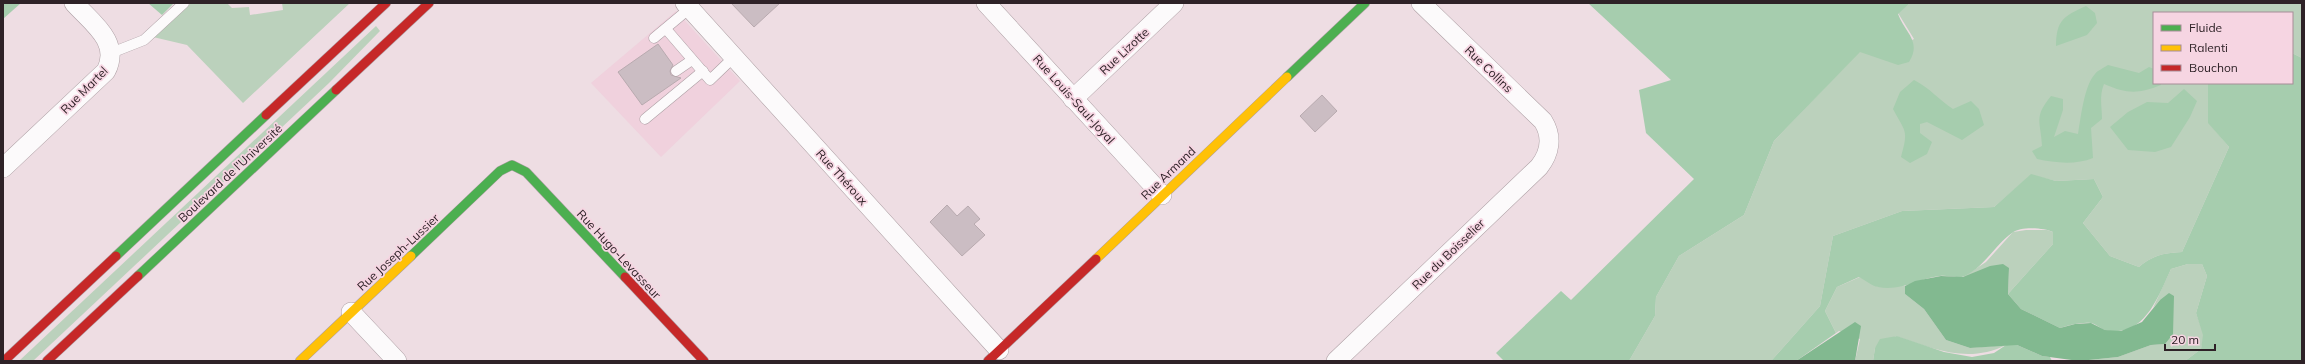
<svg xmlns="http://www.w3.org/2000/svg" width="2305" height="364" viewBox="0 0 2305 364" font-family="Mulish,sans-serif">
<rect width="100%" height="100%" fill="#eedde3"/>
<path fill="#f0d1dd" d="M676,11L740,81L661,157L591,83Z"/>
<g fill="#bbd1bc">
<path d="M191,3H227L232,8L249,7L250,15L283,10L282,3H350L243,103L187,45L153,37Z"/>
<path d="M1910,3H2302V58L2292,53V13H2154V83H2208V122L2229,147L2182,252C2164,253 2153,255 2139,267L2110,256L2083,223L2103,197L2094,179L2056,181L2031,175L1994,207L1902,211L1833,236L1820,306L1771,361H1629L1655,316L1656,297L1679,256L1744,215L1774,141L1860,51L1878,57L1914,39L1898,13Z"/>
<path d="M376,26L380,31L329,83L33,361H19Z"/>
<path d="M2026,230H2047L2053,232V244L2008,294L2009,268L1963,277L1986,262L2013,232Z"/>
<path d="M2188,264H2202L2207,276L2196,313L2204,335L2201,349L2185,361H2079L2118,357L2151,345L2165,344L2160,300L2153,308L2171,269Z"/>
<path d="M1860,277L1878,287L1905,286V294L1924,309L1946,340L1970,348L2006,345C1968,364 1934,349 1896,336L1875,348L1873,361H1855L1860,339L1839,331L1836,333L1825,311L1837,287Z"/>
</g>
<g fill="#a6cdae">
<path d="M3,3H21L3,19Z"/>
<path d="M148,3H174L162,15Z"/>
<path d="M1588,3H1910L1898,14C1905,33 1922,41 1909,62L1898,65L1860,52L1774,141L1744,215L1679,256L1656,297L1655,316L1629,361H1504L1496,353L1561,291L1571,300L1694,179L1646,133L1639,90L1671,80Z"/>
<path d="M2086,6L2095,13L2097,23L2087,35L2056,46C2056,20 2064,16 2086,6Z"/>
<path d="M2292,53L2302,58V361H2185L2201,349L2203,335L2196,313L2207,276L2202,264H2188L2171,269C2158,297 2144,339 2105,330C2100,328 2096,324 2091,323C2081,322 2070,325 2060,328L2021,309L2008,294L2053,244V232C2044,228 2021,226 2012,233C1994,246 1986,265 1965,276C1958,279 1948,275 1940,276C1920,278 1900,292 1878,287C1872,286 1865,280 1859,277L1837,287L1825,311L1836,333L1796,361H1771L1820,306L1833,236L1902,211L1994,207L2031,174L2056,181L2094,179L2103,197L2083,223L2110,256L2139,267C2153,255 2164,253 2182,252L2229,147L2208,123V83H2292Z"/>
<path d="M2108,65L2139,73L2149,67L2154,69V83H2161V85C2138,94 2127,94 2104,84C2099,96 2102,106 2102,119L2091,128L2093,158C2076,165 2055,163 2037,159L2032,151L2042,146C2041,121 2033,118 2051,96L2063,99V110L2054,137L2065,131L2078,134C2081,117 2084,86 2095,74C2098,70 2104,68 2108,65Z"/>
<path d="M1914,80C1930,88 1939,100 1953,109L1971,101L1979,109L1984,125L1962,140L1927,122L1920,124V133L1932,142L1927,154L1910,163L1901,157C1909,129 1905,132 1893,109L1900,92Z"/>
<path d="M2184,89L2197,101L2190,117L2171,147L2155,152L2128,150L2110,127L2128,112L2147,102L2168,103Z"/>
<path d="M1897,336L1944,352L1972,357L1994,353L2006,345H2017L2042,356L2050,357L2052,361H1873L1875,348L1880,339Z"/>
</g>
<g fill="#82b990">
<path d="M2003,264L2009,268L2008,294L2021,309L2060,328L2075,324L2091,323L2105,330L2121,331L2142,322L2160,300L2169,293L2174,296L2173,334L2165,344L2151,345L2118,357L2079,361L2042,356L2017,345L1970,348L1946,340L1924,309L1905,294V286L1915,281L1941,276L1963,277L1990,266Z"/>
<path d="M1855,322L1861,326L1855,361H1796Z"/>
</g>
<g fill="#cbbdc3" stroke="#b8aaaf">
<path d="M731,3H780L754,27Z"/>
<path d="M658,44L673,65L670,71L671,75L681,78L642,105L618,72Z"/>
<path d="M1322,95L1337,111L1315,132L1300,116Z"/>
<path d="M947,205L957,216L968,206L980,219L974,224L985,235L962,256L930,222Z"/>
</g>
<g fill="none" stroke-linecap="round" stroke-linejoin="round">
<defs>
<g id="lane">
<path d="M666,29L710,80L734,57"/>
<path d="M654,38L690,8"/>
<path d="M111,53L144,40L184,3"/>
<path d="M676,71L692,60"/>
<path d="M645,119L703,71"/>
</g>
<g id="street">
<path d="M685,3L999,350"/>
<path d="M986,3L1162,195"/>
<path d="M1073,99L1174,3"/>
<path d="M3,168L106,71C121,42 92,23 74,3"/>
<path d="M351,312L397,361"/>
<path d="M1336,361L1539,167C1550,153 1553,137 1543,121L1421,3"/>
</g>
<g id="fast">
<path d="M1287,77L1365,3"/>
<path d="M116,256L266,115"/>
<path d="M411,256L500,171L512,165L526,172L625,277"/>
<path d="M138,276L336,90"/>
</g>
<g id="slow">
<path d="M1096,259L1287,77"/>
<path d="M300,361L411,256"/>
</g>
<g id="jam">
<path d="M336,90L429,3"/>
<path d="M266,115L386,3"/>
<path d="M625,277L704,361"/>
<path d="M4,361L116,256"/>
<path d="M47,361L138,276"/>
<path d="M988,361L1096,259"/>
</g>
</defs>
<use href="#lane" stroke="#ad9fa4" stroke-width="11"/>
<use href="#street" stroke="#ad9fa4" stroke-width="20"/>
<use href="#fast" stroke="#ad9fa4" stroke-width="10"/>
<use href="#slow" stroke="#ad9fa4" stroke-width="10"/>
<use href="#jam" stroke="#ad9fa4" stroke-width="10"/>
<use href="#lane" stroke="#fcfafb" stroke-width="10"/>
<use href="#street" stroke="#fcfafb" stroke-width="19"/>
<use href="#fast" stroke="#4caf50" stroke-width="9"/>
<use href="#slow" stroke="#ffc107" stroke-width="9"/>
<use href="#jam" stroke="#c62828" stroke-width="9"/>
</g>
<g text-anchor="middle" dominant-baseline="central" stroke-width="3.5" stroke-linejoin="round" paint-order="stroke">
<g font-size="12" fill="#2e2227" stroke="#f6d5e2">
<text transform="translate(1124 51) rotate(-43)">Rue Lizotte</text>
<text transform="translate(1489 69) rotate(44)">Rue Collins</text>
<text transform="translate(84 90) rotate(-45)">Rue Martel</text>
<text transform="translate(1074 99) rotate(48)">Rue Louis-Saul-Joyal</text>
<text transform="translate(230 173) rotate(-43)">Boulevard de l'Université</text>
<text transform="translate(1168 173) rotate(-44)">Rue Armand</text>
<text transform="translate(842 177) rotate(48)">Rue Théroux</text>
<text transform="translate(398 252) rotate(-43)">Rue Joseph-Lussier</text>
<text transform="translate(619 254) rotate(47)">Rue Hugo-Levasseur</text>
<text transform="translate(1448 254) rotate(-44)">Rue du Boisselier</text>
</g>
</g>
<rect width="2305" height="364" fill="none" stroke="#2e2227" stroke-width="8"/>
<rect x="2153" y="12" width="140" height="72" fill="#f6d5e2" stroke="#a68d97"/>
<rect x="2161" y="25" width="20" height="6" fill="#4caf50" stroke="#a68d97"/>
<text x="2189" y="32" font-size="12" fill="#2e2227">Fluide</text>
<rect x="2161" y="45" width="20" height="6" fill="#ffc107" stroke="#a68d97"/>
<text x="2189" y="52" font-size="12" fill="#2e2227">Ralenti</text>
<rect x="2161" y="65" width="20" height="6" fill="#c62828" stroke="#a68d97"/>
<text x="2189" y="72" font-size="12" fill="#2e2227">Bouchon</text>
<path d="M2165 344v6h50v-6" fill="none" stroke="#2e2227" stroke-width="2"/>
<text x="2171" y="344" font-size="12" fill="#2e2227" stroke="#f6d5e2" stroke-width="3" paint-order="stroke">20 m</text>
</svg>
